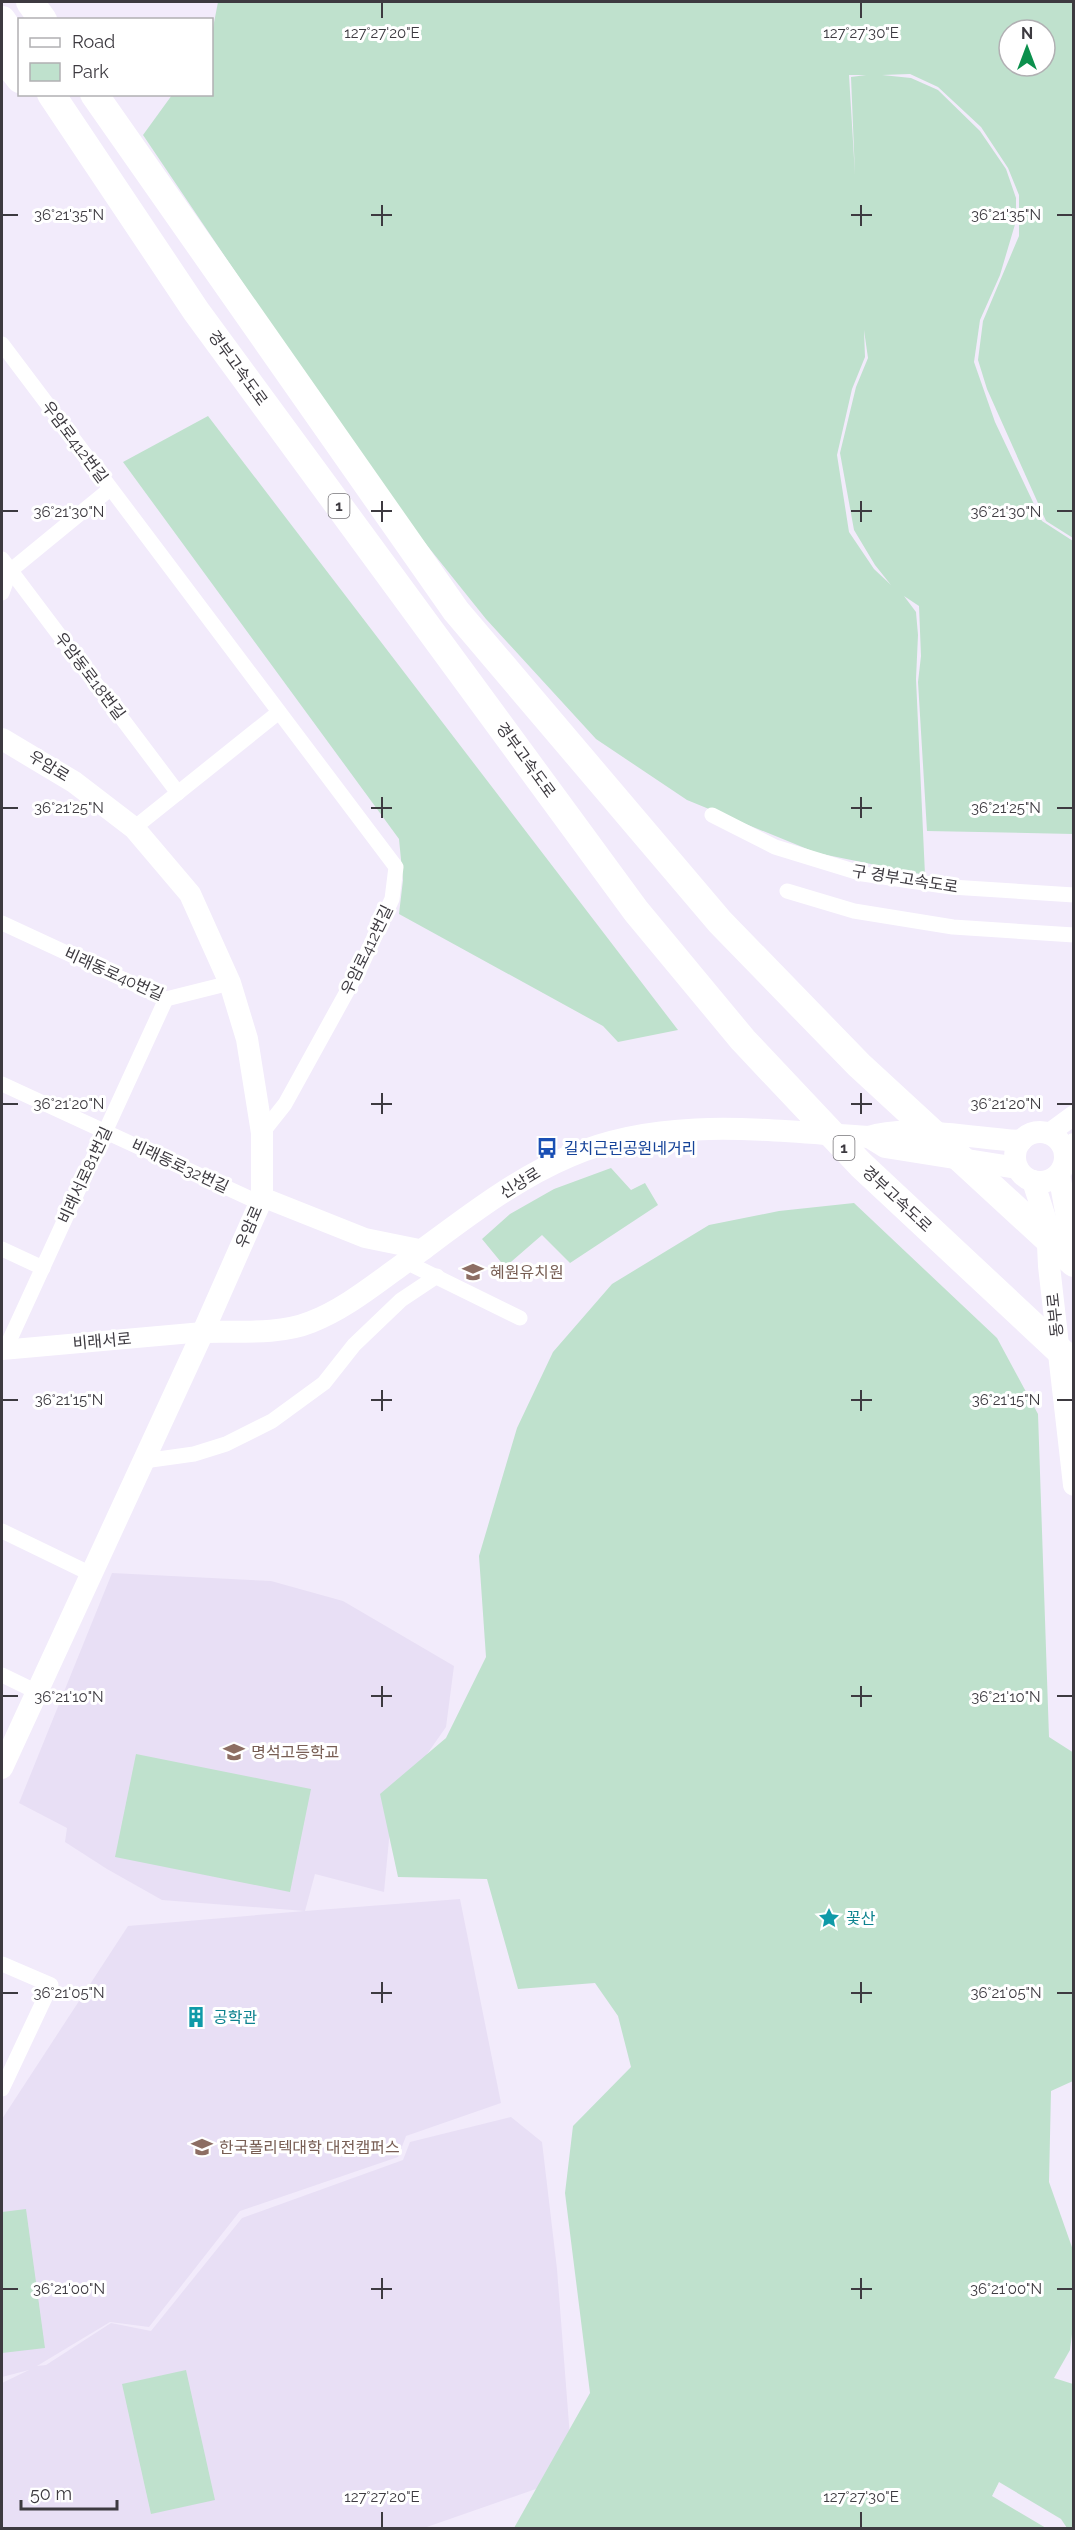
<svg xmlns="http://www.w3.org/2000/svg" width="1075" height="2530" viewBox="0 0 1075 2530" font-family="Raleway,'Noto Sans KR',sans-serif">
<rect width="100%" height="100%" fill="#f2ebfb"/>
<path fill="#e8dff5" d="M112,1573L271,1581L343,1601L454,1666L446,1727L411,1777L394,1787L384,1892L315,1874L305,1911L460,1899L501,2103L406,2136L398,2157L240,2211L149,2327L110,2322L37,2366L46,2365L111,2323L151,2331L242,2218L403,2160L410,2142L511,2117L542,2142L557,2269L573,2476L424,2528H2V2383L29,2370L2,2377V2119L128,1926L305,1911L162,1900L107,1869L65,1842L67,1828L19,1803Z"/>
<g fill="#bfe1cd" fill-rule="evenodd">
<path d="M218,2H1073V538L1046,521L987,389L978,360L983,321L1019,236V195L1008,168L981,127L938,87L910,74L882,75L911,78L938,90L980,131L1006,169L1016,198V221L1000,275L980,320L974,362L995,422L1042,521L1073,541V834L927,831L918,682L921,656L919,606L904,596L916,612L918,635L916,679L925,875L817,853L687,800L596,739L486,619L381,488L143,135L172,95L212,94V33ZM1009,30H1045V66H1009ZM849,75H866L851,77L855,175ZM864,330L868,358L856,387L840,453L854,530L875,565L891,585L874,569L849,532L837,455L852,389L865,357Z"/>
<path d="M208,416L678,1030L618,1042L603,1026L399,914L403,880L399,839L123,462Z"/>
<path d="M611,1168L631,1190L645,1183L658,1205L570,1263L542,1235L505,1267L482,1239L510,1214L554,1189Z"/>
<path d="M854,1203L997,1338L1038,1414L1049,1737L1074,1753L1073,2081L1051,2091L1049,2182L1074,2253V2318L1070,2350L1054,2378L1073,2384V2528H1067L1061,2519L999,2482L992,2496L1046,2528H514L590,2393L565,2193L573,2126L631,2067L618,2016L595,1983L518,1989L487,1879L398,1877L380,1794L446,1738L486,1657L479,1556L517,1428L553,1352L612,1284L709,1225L779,1211Z"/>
<path d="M136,1754L311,1789L290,1892L115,1857Z"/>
<path d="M26,2209L45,2348L2,2353V2212Z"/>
<path d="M186,2370L215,2500L151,2514L122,2384Z"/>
</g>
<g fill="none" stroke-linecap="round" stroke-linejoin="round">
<g stroke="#fff" stroke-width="15">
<path d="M2,344L396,867L392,899L360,968L285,1104L262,1133"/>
<path d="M2,559L178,793"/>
<path d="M2,593L10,571L110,489"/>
<path d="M712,815L775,847L863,874L951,887L1074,895"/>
<path d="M134,828L279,712"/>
<path d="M787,891L854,911L953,927L1074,935"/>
<path d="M2,923L166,999L230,983"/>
<path d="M2,1084L260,1203"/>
<path d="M2,1249L43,1268"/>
<path d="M406,1262L520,1318"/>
<path d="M5,1350L166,999"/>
<path d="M144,1461L194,1454L226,1444L272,1421L324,1383L354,1345L401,1300L437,1276"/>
<path d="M2,1531L91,1574"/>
<path d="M2,1675L37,1692"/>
<path d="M2,1964L51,1985L2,2089"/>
</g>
<g stroke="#fff" stroke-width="20">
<path d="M1048,1134L1074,1115"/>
<path d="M1065,1154L1074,1143"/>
<path d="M262,1197L365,1238L424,1250"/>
<path d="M2,1350L203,1332"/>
</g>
<g stroke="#fff" stroke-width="22">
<path d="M2,739L74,782L134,828L190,894L230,983L247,1039L262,1133V1197L260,1203L203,1332L2,1768"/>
<circle cx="1040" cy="1157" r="25"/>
<path d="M869,1137L885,1147L1017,1168"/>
<path d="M1059,1174L1074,1255"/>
<path d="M1033,1181L1047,1224L1049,1266L1074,1485"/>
<path d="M203,1332C238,1331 279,1335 311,1322C344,1309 371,1287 399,1267C453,1228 508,1182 570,1156C665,1115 770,1131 869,1137C907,1124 979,1139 1021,1141"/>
</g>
<g stroke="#fff" stroke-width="28">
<path d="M30,2L43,20"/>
<path d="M2,20L20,47"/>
<path d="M2,56L20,79"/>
<path d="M51,94L196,311L636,911L743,1040L861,1165L1074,1364"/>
<path d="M94,94L456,611L720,922L859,1065L1074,1263"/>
</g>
</g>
<path fill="none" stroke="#3d3a40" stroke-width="2" d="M382,3V18M861,3V18M382,205V226M861,205V226M3,215H18M371,215H392M851,215H872M1057,215H1072M382,501V522M861,501V522M3,511H18M371,511H392M851,511H872M1057,511H1072M382,797V818M861,797V818M3,808H18M371,808H392M851,808H872M1057,808H1072M382,1093V1114M861,1093V1114M3,1104H18M371,1104H392M851,1104H872M1057,1104H1072M382,1390V1411M861,1390V1411M3,1400H18M371,1400H392M851,1400H872M1057,1400H1072M382,1686V1707M861,1686V1707M3,1696H18M371,1696H392M851,1696H872M1057,1696H1072M382,1982V2003M861,1982V2003M3,1993H18M371,1993H392M851,1993H872M1057,1993H1072M382,2278V2299M861,2278V2299M3,2289H18M371,2289H392M851,2289H872M1057,2289H1072M382,2512V2527M861,2512V2527"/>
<defs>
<symbol id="bus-bare" viewBox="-9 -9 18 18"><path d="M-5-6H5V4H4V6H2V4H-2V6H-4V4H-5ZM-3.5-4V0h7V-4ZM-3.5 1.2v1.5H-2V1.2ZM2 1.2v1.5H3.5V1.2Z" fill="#1a4fb4" stroke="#fff" stroke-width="2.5" paint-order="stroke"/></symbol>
<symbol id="school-bare" viewBox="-9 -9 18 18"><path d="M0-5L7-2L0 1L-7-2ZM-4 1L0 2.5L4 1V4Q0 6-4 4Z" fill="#8d6e63" stroke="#fff" stroke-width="2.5" paint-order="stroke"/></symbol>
<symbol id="sight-bare" viewBox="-9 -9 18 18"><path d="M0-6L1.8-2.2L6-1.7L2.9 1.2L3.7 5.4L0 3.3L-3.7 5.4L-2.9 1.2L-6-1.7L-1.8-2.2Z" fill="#0f9aa8" stroke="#fff" stroke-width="2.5" paint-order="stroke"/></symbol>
<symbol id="building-bare" viewBox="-9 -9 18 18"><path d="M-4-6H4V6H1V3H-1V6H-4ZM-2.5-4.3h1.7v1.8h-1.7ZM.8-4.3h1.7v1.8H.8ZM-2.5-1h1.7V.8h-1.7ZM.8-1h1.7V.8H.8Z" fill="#0f9aa8" stroke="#fff" stroke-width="2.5" paint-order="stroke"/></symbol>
</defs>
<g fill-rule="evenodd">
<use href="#bus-bare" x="532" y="1133" width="30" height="30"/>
<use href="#school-bare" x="458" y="1257" width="30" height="30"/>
<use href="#school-bare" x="219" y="1737" width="30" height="30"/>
<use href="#sight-bare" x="814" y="1903" width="30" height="30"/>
<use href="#building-bare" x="181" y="2002" width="30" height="30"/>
<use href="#school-bare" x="187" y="2132" width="30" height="30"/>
</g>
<g text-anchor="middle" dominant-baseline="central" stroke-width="6" stroke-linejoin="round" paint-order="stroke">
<g fill="#fff" stroke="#777579" stroke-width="1.5">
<rect x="328.5" y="494" width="21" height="24" rx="4.5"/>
<rect x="833.5" y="1136" width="21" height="24" rx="4.5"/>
</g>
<g font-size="15" font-weight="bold" fill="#3d3a40">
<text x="339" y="506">1</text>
<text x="844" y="1148">1</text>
</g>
<g font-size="16" fill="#3d3a40" stroke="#fff">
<text transform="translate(238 368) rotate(54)">경부고속도로</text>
<text transform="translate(75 442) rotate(53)">우암로412번길</text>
<text transform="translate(90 676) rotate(53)">우암동로18번길</text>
<text transform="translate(526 760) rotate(54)">경부고속도로</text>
<text transform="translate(49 766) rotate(31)">우암로</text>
<text transform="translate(905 879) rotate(9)">구 경부고속도로</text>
<text transform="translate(367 950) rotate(-64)">우암로412번길</text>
<text transform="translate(114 974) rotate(24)">비래동로40번길</text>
<text transform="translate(180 1166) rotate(25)">비래동로32번길</text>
<text transform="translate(85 1175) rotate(-65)">비래서로81번길</text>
<text transform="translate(520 1183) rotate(-32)">신상로</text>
<text transform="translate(897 1199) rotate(43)">경부고속도로</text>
<text transform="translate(249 1227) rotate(-67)">우암로</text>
<text transform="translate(1055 1315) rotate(-96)">동부로</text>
<text transform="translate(102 1341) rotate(-5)">비래서로</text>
</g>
<g font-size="16" fill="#164399" stroke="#fff" text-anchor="start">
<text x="564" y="1148">길치근린공원네거리</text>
</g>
<g font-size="16" fill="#785e54" stroke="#fff" text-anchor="start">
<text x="490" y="1272">혜원유치원</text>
<text x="251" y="1752">명석고등학교</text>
<text x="219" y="2147">한국폴리텍대학 대전캠퍼스</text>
</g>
<g font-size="16" fill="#0d838f" stroke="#fff" text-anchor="start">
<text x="846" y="1918">꽃산</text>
<text x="213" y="2017">공학관</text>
</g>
</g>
<g font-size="15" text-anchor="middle" fill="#3d3a40" stroke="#fff" stroke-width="6" stroke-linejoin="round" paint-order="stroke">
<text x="382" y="38">127°27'20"E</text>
<text x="861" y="38">127°27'30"E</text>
<text x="69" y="220">36°21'35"N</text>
<text x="1006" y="220">36°21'35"N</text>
<text x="69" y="517">36°21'30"N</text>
<text x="1006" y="517">36°21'30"N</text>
<text x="69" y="813">36°21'25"N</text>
<text x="1006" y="813">36°21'25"N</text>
<text x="69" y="1109">36°21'20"N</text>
<text x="1006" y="1109">36°21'20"N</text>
<text x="69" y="1405">36°21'15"N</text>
<text x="1006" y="1405">36°21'15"N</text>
<text x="69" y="1702">36°21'10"N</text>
<text x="1006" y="1702">36°21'10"N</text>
<text x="69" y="1998">36°21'05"N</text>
<text x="1006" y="1998">36°21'05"N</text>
<text x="69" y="2294">36°21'00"N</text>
<text x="1006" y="2294">36°21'00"N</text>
<text x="382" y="2502">127°27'20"E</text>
<text x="861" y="2502">127°27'30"E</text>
</g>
<rect width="1075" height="2530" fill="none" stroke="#3d3a40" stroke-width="6"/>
<rect x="18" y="18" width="195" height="78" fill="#ffffff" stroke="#b1b0b3" stroke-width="1.5"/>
<rect x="30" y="38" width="30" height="9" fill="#ffffff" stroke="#b1b0b3" stroke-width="1.5"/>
<text x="72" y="48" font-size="18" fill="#3d3a40">Road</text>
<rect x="30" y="63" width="30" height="18" fill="#bfe1cd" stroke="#b1b0b3" stroke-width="1.5"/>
<text x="72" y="78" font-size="18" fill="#3d3a40">Park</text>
<g transform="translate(1027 48)"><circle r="28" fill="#ffffff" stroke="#b1b0b3" stroke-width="1.5"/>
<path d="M0-4.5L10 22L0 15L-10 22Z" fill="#0c904d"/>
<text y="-9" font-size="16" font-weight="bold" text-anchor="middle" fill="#3d3a40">N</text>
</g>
<path d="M21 2500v9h96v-9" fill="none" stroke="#3d3a40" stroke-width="3"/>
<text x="30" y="2500" font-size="18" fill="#3d3a40" stroke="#ffffff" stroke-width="4.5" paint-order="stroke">50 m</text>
</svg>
